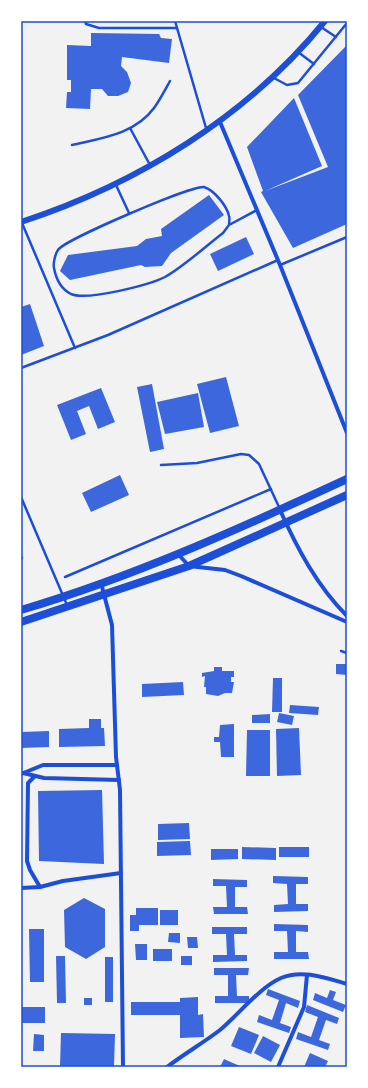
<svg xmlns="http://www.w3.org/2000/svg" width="368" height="1088" viewBox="0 0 368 1088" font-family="'DM Sans',sans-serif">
<rect width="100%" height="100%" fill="#f2f2f2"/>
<g fill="#3d67dc">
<path d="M91,33L159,34L161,38L172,39L169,63L122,57L121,66L127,72L131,83L128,92L118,96H108L102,89H91L90,109L66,108L67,92H71V80H67V45L91,46Z"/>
<path d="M347,45V224L293,248L261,192L263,191L247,147L294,98L322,166L265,191L328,167L298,95Z"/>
<path d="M209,195L224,215L171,253L162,266L145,267L141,265L70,280L60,271L68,255L137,246L146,239L162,236L161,229Z"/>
<path d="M246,237L254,254L218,271L210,254Z"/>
<path d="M30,304L44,346L21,355V307Z"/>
<path d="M226,377L239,426L210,433L197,384Z"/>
<path d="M152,384L164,449L150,452L137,387Z"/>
<path d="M101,388L115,422L98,429L89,406L77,411L86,434L71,440L57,405Z"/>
<path d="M198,393L204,427L165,434L157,402Z"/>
<path d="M120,475L129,495L91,512L82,493Z"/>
<path d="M336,664H347V675L336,674Z"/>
<path d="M214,667H222V671H234V677H231V682H234L232,693H225L218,696L206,694V687H204L205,676L202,677V673L214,671Z"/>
<path d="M273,678H282V712H272Z"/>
<path d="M183,682L184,695L142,697V684Z"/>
<path d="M290,705L319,707L318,715L289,713Z"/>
<path d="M279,713L294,716L292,725L277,722Z"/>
<path d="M270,714V723H252V715Z"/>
<path d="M89,719H101V728H104L105,746L59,747V729L89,728Z"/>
<path d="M234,724V757H221L220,742H214V737H219L220,725Z"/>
<path d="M299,728L301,775L277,776L276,729Z"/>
<path d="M247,730H270V776H246Z"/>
<path d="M49,731V747L21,748V732Z"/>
<path d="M102,790L104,864L39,861L38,791Z"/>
<path d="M189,823L190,839L158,840V824Z"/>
<path d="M190,841L191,855L157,856V842Z"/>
<path d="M242,847L276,848V860L242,859Z"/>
<rect x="279" y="847" width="30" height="10"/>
<path d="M211,849H238V859L211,860Z"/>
<path d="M273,876L308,877V884H296V904H308V911L274,912V905L288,904L287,884L273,883Z"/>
<path d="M213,879L247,880V887H235V907H247L248,914H214L213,907H227L226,886H213Z"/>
<path d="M84,898L105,909V947L86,959L65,947L64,910Z"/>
<path d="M136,908H158V925H139V931H130V915H136Z"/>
<rect x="160" y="910" width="18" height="15"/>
<path d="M274,924L308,925V932L296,931V952H308L309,959H274V952H288L287,931H274Z"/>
<path d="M212,927H247V934H234L235,955H247V961L213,962V955H227L226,934H212Z"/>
<path d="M29,929H44V982H30Z"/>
<path d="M169,933H180V943L168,942Z"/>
<path d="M187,937H197L198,948H188Z"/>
<path d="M135,944H147V960H136Z"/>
<rect x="153" y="949" width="19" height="12"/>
<path d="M56,956H65L66,1003H57Z"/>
<rect x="181" y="956" width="11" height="9"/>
<rect x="105" y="957" width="8" height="45"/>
<path d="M214,968H249L248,975H236L237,996H249V1003H215V996H228V975H214Z"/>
<path d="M268,989L300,1001L298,1008L286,1003L280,1023L291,1027L289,1033L257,1022L259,1015L272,1020L279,1000L266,995Z"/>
<path d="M330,990L336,992L333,1000L346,1005L343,1012L313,1000L315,993L327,998Z"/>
<path d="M198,997V1015L203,1014L204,1037L180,1038V1015H131V1002H180V998Z"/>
<rect x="84" y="998" width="8" height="7"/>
<path d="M307,1005L339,1018L337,1024L326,1020L319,1040L330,1044L328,1050L296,1039L298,1032L311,1037L318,1017L305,1012Z"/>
<rect x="21" y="1007" width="24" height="16"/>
<path d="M239,1027L259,1035L251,1054L231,1046Z"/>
<path d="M61,1033L115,1034L114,1067H60Z"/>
<path d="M34,1034L44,1035V1051H33Z"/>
<path d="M263,1036L280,1045L271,1062L254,1053Z"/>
<path d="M310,1053L328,1061L325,1067H304Z"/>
<path d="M224,1059L242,1067H220Z"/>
</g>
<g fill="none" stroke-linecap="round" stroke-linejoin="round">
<g stroke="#1d4ed8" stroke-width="2.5">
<path d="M85,21L86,24L99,28H177"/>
<path d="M175,21L206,128"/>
<path d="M321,27L336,37"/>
<path d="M298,52L314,64"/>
<path d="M272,77L287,85L298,83L347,23"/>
<path d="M130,128L150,165"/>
<path d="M72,145C102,138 135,134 154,108C160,100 165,90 170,81"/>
<path d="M116,185L129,213"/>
<path d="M22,223L75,348"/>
<path d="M229,225C229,222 230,218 229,216C227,206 214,190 204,187C192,185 64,240 58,250C55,254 53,264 54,268C56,279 61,289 71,294C87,301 149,285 165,277C183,267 206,246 223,233L229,225L257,210"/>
<path d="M280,265L347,237"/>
<path d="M21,368L108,335L278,260"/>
<path d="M161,465L197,463L241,454L249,455L259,464L279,507"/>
<path d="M21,497L67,605"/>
<path d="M21,556L22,558"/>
<path d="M65,577L271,489"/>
<path d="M341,651L347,653"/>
</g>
<g stroke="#1d4ed8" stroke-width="4">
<path d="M220,122L280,265L347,433"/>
<path d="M280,510C297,548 317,586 347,616"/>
<path d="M178,554L189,566L225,570L241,576L347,622"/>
<path d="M101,583L112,625L116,757L120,790L123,1067"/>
<path d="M23,773L44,778L119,780"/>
<path d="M21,774L43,765H117"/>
<path d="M35,776L28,783L27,861L30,870L40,887"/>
<path d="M21,888L40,887L63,881L121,873"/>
<path d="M167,1067C184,1054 203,1043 220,1030C238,1015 260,987 281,978C302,969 326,978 347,984"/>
<path d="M278,1067L304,1007L307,975"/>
</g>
<path stroke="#1d4ed8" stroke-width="6" d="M21,222C137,184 247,117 325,21"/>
<g stroke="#1d4ed8" stroke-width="8">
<path d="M21,610C133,577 241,528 347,479"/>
<path d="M21,622L189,566L347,495"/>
</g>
</g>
<rect width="368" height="1088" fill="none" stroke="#ffffff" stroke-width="44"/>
<rect x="22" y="22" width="324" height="1044" fill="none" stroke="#1d4ed8" stroke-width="1.5"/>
</svg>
